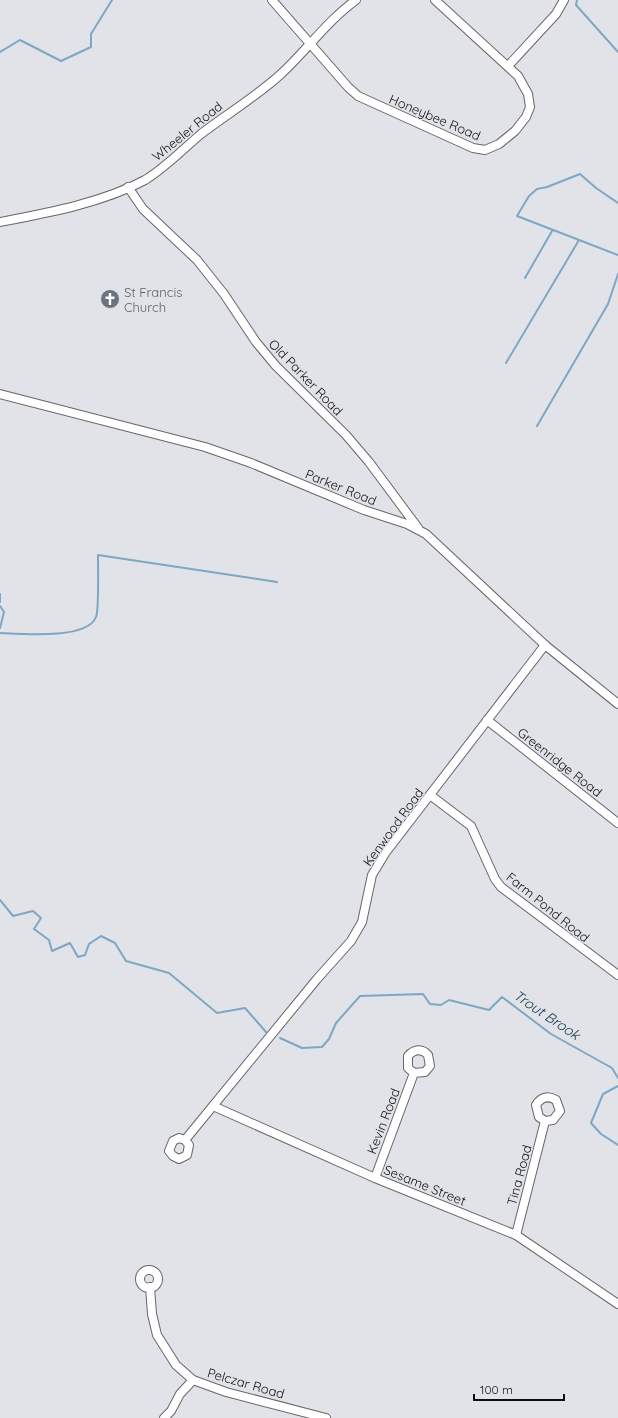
<svg xmlns="http://www.w3.org/2000/svg" width="618" height="1418" viewBox="0 0 618 1418" font-family="Quicksand,sans-serif">
<rect width="100%" height="100%" fill="#e1e3e8"/>
<g fill="none" stroke-linecap="round" stroke-linejoin="round">
<g stroke="#7da7c3" stroke-width="2">
<path d="M577,0L576,5L618,52"/>
<path d="M0,52L20,40L61,61L91,47V34L112,0"/>
<path d="M618,203L596,188L580,174L547,187L537,189L529,196L517,216L618,255"/>
<path d="M525,278L552,231"/>
<path d="M506,363L579,240"/>
<path d="M537,426L608,304L618,274"/>
<path d="M0,594V602"/>
<path d="M0,606L4,612L0,628"/>
<path d="M0,633C21,634 87,640 96,617C99,610 98,566 98,555L277,582"/>
<path d="M0,900L13,916L33,911L41,918L34,929L49,940L52,951L70,943L78,957L85,955L89,944L101,936L115,943L126,961L169,973L217,1013L245,1008L266,1032"/>
<path d="M280,1038L302,1048L322,1047L329,1039L336,1023L360,996L423,994L430,1004L441,1005L449,1000L489,1010L502,997L551,1034L612,1068L618,1078"/>
<path d="M618,1086L603,1094L591,1123L601,1134L618,1145"/>
</g>
<defs>
<g id="minor">
<path d="M272,0L348,87L358,96L473,148L485,150L499,144L515,131L526,117L530,107L528,94L518,76L435,0"/>
<path d="M508,66L556,14L564,0"/>
<path d="M128,187L143,209L197,260L224,294L256,342L276,366L346,435L369,462L418,528"/>
<path d="M0,222C47,213 102,203 145,180C165,168 183,149 201,134C227,114 257,96 281,74C307,50 327,21 356,0"/>
<path d="M0,394L205,447L251,463L364,510L407,524L426,534L545,645L618,704"/>
<path d="M487,720L618,823"/>
<path d="M430,795L471,826L495,879L501,887L618,975"/>
<path d="M213,1106L375,1178L516,1235L618,1304"/>
<path d="M185,1140L189,1145L187,1155L179,1159L173,1156L169,1151L173,1141L179,1138L185,1140L317,979L351,941L362,922L372,875L386,852L545,645"/>
<path d="M375,1178L414,1073L408,1068V1056C414,1049 422,1048 428,1055L430,1066L425,1072L414,1073"/>
<path d="M516,1235L545,1121L553,1120L560,1111L556,1100C548,1095 541,1097 536,1105L539,1117L545,1121"/>
<circle cx="149" cy="1279" r="9"/>
<path d="M150,1287L152,1314L157,1335L176,1365L193,1380L226,1392L326,1418"/>
<path d="M164,1418L171,1411L180,1394L193,1380"/>
</g>
</defs>
<use href="#minor" stroke="#64666a" stroke-width="10"/>
<use href="#minor" stroke="#fff" stroke-width="8"/>
</g>
<defs>
<symbol id="church-disc" viewBox="-11 -11 22 22"><circle r="9.5" fill="#6b7280" stroke="#e1e3e8"/><path d="M-1.2-6h2.4v3.5h3.3v2.4h-3.3V6h-2.4V-.1h-3.3v-2.4h3.3Z" fill="#fff"/></symbol>
</defs>
<g fill-rule="evenodd">
<use href="#church-disc" x="99" y="288" width="22" height="22"/>
</g>
<g text-anchor="middle" dominant-baseline="central" stroke-width="3" stroke-linejoin="round" paint-order="stroke">
<g font-size="13" fill="#0e0f10" stroke="#e1e3e8">
<text transform="translate(435 117) rotate(23)">Honeybee Road</text>
<text transform="translate(187 131) rotate(-39)">Wheeler Road</text>
<text transform="translate(306 377) rotate(46)">Old Parker Road</text>
<text transform="translate(341 487) rotate(22)">Parker Road</text>
<text transform="translate(560 762) rotate(38)">Greenridge Road</text>
<text transform="translate(393 827) rotate(-54)">Kenwood Road</text>
<text transform="translate(548 907) rotate(39)">Farm Pond Road</text>
<text transform="translate(383 1121) rotate(-69)">Kevin Road</text>
<text transform="translate(519 1175) rotate(-75)">Tina Road</text>
<text transform="translate(425 1185) rotate(22)">Sesame Street</text>
<text transform="translate(246 1383) rotate(16)">Pelczar Road</text>
</g>
<g font-size="13" fill="#5b616d" stroke="#e1e3e8" text-anchor="start">
<text x="124" y="292">St Francis<tspan x="124" dy="15">Church</tspan></text>
</g>
<g font-size="14" font-style="italic" fill="#0f3347" stroke="#e1e3e8">
<text transform="translate(547 1015) rotate(34)">Trout Brook</text>
</g>
</g>
<path d="M474 1394v6h90v-6" fill="none" stroke="#0e0f10" stroke-width="2"/>
<text x="480" y="1394" font-size="12" fill="#0e0f10" stroke="#e1e3e8" stroke-width="3" paint-order="stroke">100 m</text>
</svg>
